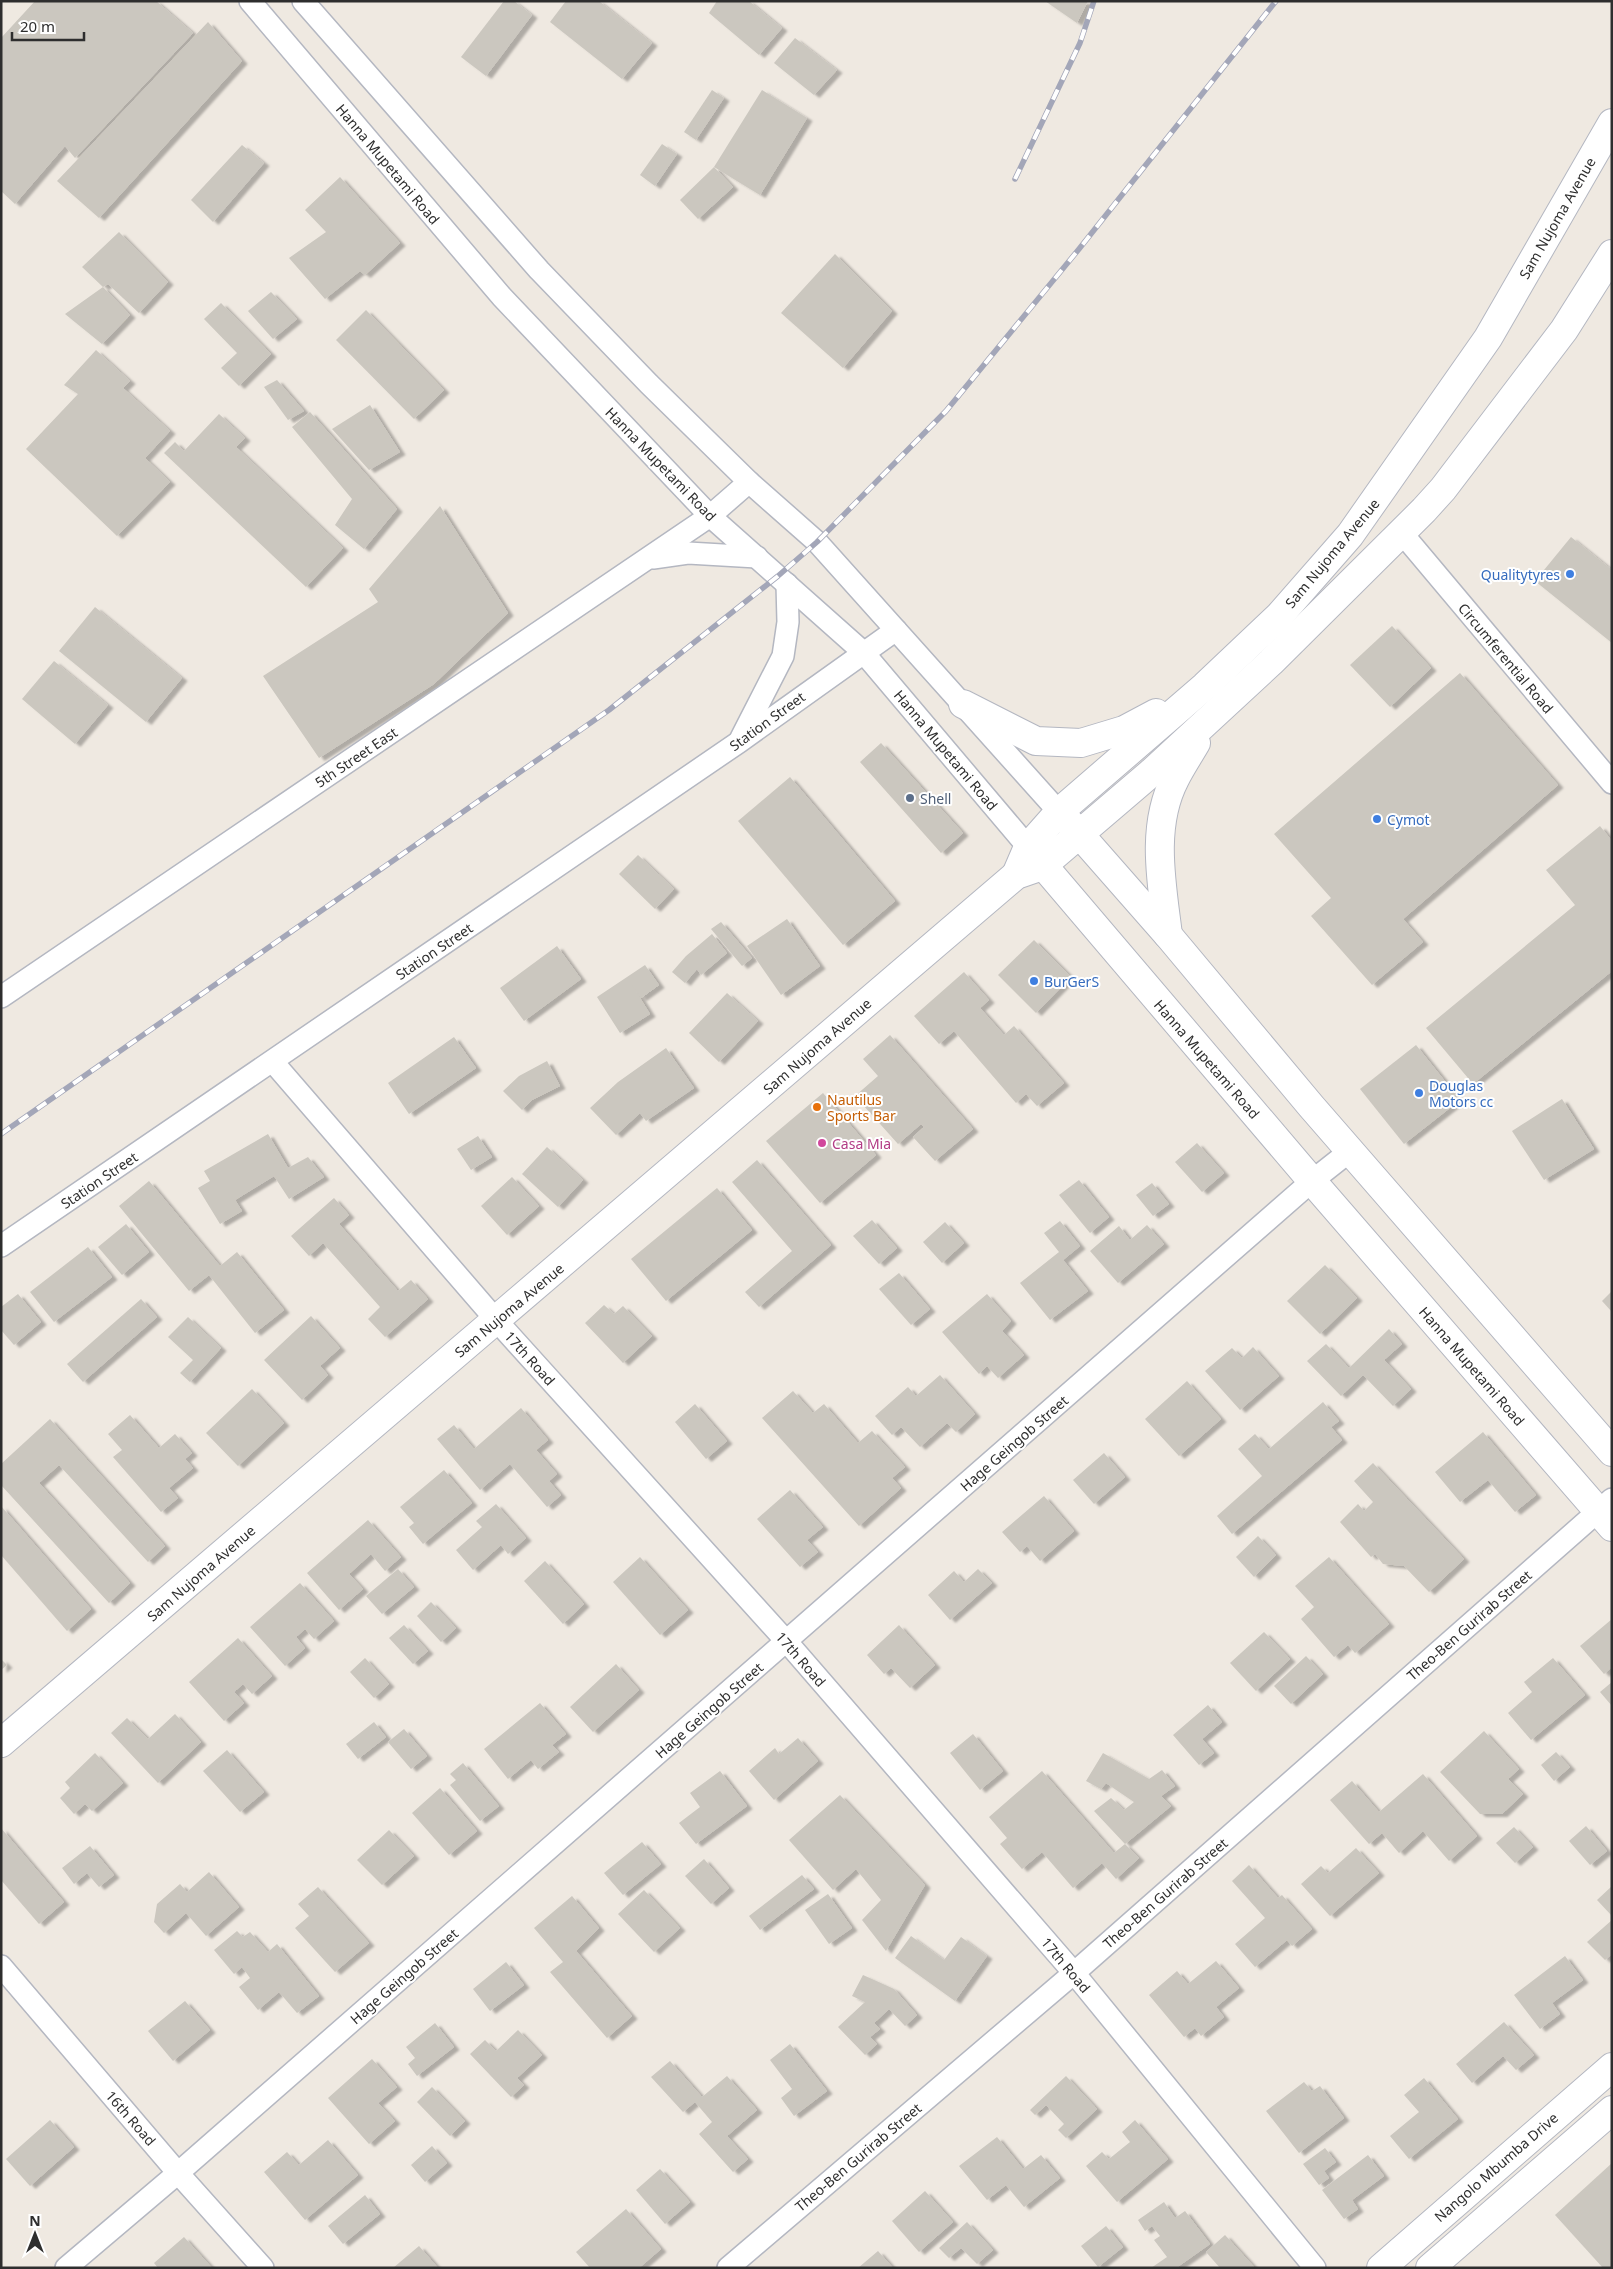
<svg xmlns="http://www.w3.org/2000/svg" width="1613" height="2269" viewBox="0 0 1613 2269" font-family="'Noto Sans',sans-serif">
<defs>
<filter id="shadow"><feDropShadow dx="5.5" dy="3" stdDeviation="1" flood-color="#0004"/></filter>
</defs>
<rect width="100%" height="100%" fill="#efe9e1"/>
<g fill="#cbc7bf" filter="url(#shadow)">
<path d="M35,1H156L193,33L75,158L65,146L15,204L1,191V38Z"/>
<path d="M504,1H514L532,15L486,76L461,57Z"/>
<path d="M566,1H599L652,43L622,79L550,22Z"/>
<path d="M717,1H749L782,28L759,55L709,13Z"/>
<path d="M1045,1H1088L1077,23Z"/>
<path d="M208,22L242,61L99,218L57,181Z"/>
<path d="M795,38L837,70L814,95L774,63Z"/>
<path d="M712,90L724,98L696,140L684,132Z"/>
<path d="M762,90L807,118L760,195L714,167Z"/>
<path d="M662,144L677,154L655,186L640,175Z"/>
<path d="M242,145L264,163L213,222L191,200Z"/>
<path d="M714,167L733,187L698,219L680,200Z"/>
<path d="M340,177L400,243L365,275L360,271L325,299L289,258L326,232L305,210Z"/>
<path d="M119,232L168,282L139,313L108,284L103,287L82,267Z"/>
<path d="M835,254L892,311L843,368L781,313Z"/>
<path d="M103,287L130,315L102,344L65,314Z"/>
<path d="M271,292L297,319L273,339L248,311Z"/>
<path d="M221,303L271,354L239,386L221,368L237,353L204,319Z"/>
<path d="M366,310L444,390L414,419L336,340Z"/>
<path d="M96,350L130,381L123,388L170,431L145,458L170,482L117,536L26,449L78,394L64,385Z"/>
<path d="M277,380L304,411L288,420L264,387Z"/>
<path d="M370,405L400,452L369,470L332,429Z"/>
<path d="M310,412L397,509L364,549L335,525L352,499L292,427Z"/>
<path d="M219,414L245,438L236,447L343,548L306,587L164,453L175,442L184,451Z"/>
<path d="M440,506L508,613L434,684L319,758L263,676L378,602L369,589Z"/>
<path d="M1571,537L1612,570V643L1535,581Z"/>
<path d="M95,607L182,678L146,722L59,651Z"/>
<path d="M1392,626L1431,668L1390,707L1350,665Z"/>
<path d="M54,661L108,705L75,744L22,699Z"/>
<path d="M1460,673L1558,785L1403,919L1423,942L1372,985L1311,916L1331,898L1274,834Z"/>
<path d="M881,743L963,833L941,853L860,762Z"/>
<path d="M790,777L895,901L843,945L738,821Z"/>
<path d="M1600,826L1612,841V971L1473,1084L1426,1028L1575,905L1546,870Z"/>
<path d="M638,855L674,889L655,909L619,874Z"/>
<path d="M787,919L820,966L781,995L747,946Z"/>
<path d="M721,922L752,958L742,966L711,929Z"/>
<path d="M712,934L727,953L701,975L697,969L685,983L672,972L686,956Z"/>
<path d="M1034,940L1071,977L1036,1013L998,975Z"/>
<path d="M557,946L581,979L524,1021L500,988Z"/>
<path d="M645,965L659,985L641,998L632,985L650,1014L620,1033L597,997Z"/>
<path d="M964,972L989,1000L980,1008L1004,1035L1014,1026L1064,1083L1037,1106L1026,1094L1016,1103L954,1031L939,1044L914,1016Z"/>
<path d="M727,993L758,1021L719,1062L689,1033Z"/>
<path d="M890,1035L973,1129L935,1161L913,1137L924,1127L921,1124L898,1144L855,1096L878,1076L863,1059Z"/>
<path d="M454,1037L476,1068L409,1114L388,1083Z"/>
<path d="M1416,1045L1460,1100L1404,1144L1360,1089Z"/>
<path d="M666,1048L694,1088L646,1121L640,1113L616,1135L590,1108L618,1082Z"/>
<path d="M547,1061L560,1086L532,1100L522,1110L503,1091L519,1076Z"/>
<path d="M823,1093L876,1155L820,1203L766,1141Z"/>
<path d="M1562,1099L1594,1149L1544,1180L1512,1131Z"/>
<path d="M268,1134L288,1168L308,1157L324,1177L289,1199L274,1176L235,1200L242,1211L220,1224L198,1188L210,1181L204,1171Z"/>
<path d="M478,1136L492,1157L471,1170L457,1149Z"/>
<path d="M1197,1143L1224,1173L1202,1192L1175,1162Z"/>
<path d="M547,1147L583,1180L558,1207L522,1174Z"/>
<path d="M757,1160L831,1245L759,1307L745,1292L792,1251L732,1182Z"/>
<path d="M512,1177L539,1206L507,1235L481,1206Z"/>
<path d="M1079,1180L1109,1217L1090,1233L1059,1195Z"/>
<path d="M149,1181L220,1266L237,1252L284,1310L255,1333L209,1275L189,1291L119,1206Z"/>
<path d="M1152,1183L1169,1204L1153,1216L1136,1195Z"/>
<path d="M717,1188L752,1230L666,1301L631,1259Z"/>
<path d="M334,1198L349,1215L339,1224L398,1291L411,1280L428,1299L385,1337L368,1319L380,1307L323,1243L309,1256L291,1236Z"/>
<path d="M872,1220L897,1248L879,1264L853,1236Z"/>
<path d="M1060,1221L1080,1246L1063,1260L1088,1291L1050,1320L1020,1283L1059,1252L1044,1233Z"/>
<path d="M945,1222L964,1243L942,1263L923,1242Z"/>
<path d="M126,1224L149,1252L122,1275L98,1247Z"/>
<path d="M1147,1225L1164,1244L1118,1283L1090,1251L1119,1226L1130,1240Z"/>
<path d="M88,1247L112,1277L54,1322L30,1292Z"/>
<path d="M1325,1265L1357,1298L1320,1334L1287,1301Z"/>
<path d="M899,1273L930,1309L911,1325L879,1289Z"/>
<path d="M1612,1291V1312L1602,1301Z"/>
<path d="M18,1294L41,1322L14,1345L1,1330V1307Z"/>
<path d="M987,1294L1011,1321L1002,1331L1024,1355L998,1378L987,1366L979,1374L942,1332Z"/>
<path d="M141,1299L157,1317L83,1382L67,1364Z"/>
<path d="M604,1305L614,1314L623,1306L652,1336L623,1363L585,1323Z"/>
<path d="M311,1316L340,1348L320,1366L328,1375L302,1400L264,1360Z"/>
<path d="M188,1317L221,1348L190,1382L180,1373L193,1360L168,1337Z"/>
<path d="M1389,1329L1402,1344L1384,1360L1411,1389L1393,1406L1363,1375L1341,1396L1307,1361L1326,1344L1349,1368Z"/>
<path d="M1253,1347L1279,1376L1240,1410L1205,1371L1232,1348L1242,1358Z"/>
<path d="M940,1375L975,1414L956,1432L947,1423L920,1447L901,1427L892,1435L875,1416L908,1387L916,1396Z"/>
<path d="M1187,1381L1221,1419L1179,1456L1145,1419Z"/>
<path d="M252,1389L284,1423L238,1466L206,1433Z"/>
<path d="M793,1391L813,1413L824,1404L858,1443L872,1431L905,1467L892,1478L901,1488L859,1526L762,1418Z"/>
<path d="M1323,1402L1339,1421L1331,1427L1342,1440L1232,1534L1217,1516L1262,1476L1238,1449L1255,1434L1269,1449Z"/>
<path d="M695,1404L727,1441L706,1459L675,1422Z"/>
<path d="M521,1408L548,1440L536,1450L557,1474L549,1481L561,1495L547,1507L510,1464L480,1490L437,1439L454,1425L474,1449Z"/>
<path d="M130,1415L159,1448L175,1434L192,1453L185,1459L193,1468L169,1488L178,1498L161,1512L113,1457L122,1450L108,1434Z"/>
<path d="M50,1419L165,1546L148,1562L59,1465L39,1483L130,1583L109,1603L1,1485V1464Z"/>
<path d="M1483,1432L1536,1495L1515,1512L1488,1480L1460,1502L1435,1472Z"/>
<path d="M1104,1453L1125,1477L1094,1504L1073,1480Z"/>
<path d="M1373,1463L1464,1559L1429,1592L1404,1566L1383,1564L1375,1554L1371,1557L1340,1522L1358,1504L1364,1511L1373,1502L1354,1481Z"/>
<path d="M444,1470L472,1503L423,1544L409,1527L414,1523L400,1507Z"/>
<path d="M790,1490L823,1527L807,1540L818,1552L800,1567L757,1519Z"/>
<path d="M1044,1496L1074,1531L1040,1561L1027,1546L1020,1552L1002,1532Z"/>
<path d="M496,1504L526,1538L508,1554L501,1545L473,1570L456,1550L482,1527L476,1521Z"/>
<path d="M1,1506L91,1609L67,1631L1,1555Z"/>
<path d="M368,1520L401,1557L385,1571L371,1554L349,1574L363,1589L339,1610L307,1573Z"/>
<path d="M1258,1536L1276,1555L1254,1577L1236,1557Z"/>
<path d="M640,1557L688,1610L660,1635L613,1582Z"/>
<path d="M1329,1557L1389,1624L1355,1653L1348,1645L1334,1657L1301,1619L1314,1607L1295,1586Z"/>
<path d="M545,1561L584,1604L563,1624L524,1581Z"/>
<path d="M398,1569L414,1587L382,1614L366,1596Z"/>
<path d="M978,1569L992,1583L950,1620L928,1595L954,1571L964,1582Z"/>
<path d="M300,1583L334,1621L314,1639L305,1629L296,1637L305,1648L285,1666L250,1627Z"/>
<path d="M431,1602L456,1628L441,1642L417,1616Z"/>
<path d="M1612,1619V1667L1604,1674L1580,1646Z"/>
<path d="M404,1625L428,1651L413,1664L389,1638Z"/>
<path d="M899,1625L935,1665L910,1688L891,1668L884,1674L867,1655Z"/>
<path d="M1264,1632L1290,1659L1256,1691L1230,1663Z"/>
<path d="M238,1638L272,1676L252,1694L243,1684L234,1692L244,1703L224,1721L189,1682Z"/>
<path d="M1306,1656L1323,1674L1291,1704L1274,1686Z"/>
<path d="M365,1658L389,1684L374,1698L350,1672Z"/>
<path d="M1553,1658L1585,1695L1531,1740L1508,1713L1532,1692L1524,1682Z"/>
<path d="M1,1659L7,1665L1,1670Z"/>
<path d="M616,1664L639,1690L593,1732L570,1707Z"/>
<path d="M1612,1682V1706L1600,1692Z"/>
<path d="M540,1703L566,1734L552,1745L559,1752L538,1769L531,1760L508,1779L484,1749Z"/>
<path d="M1208,1705L1222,1722L1202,1739L1214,1753L1199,1765L1173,1735Z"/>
<path d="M175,1714L201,1742L158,1783L111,1733L127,1718L148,1739Z"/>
<path d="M374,1722L386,1737L358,1759L346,1744Z"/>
<path d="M404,1729L427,1756L411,1769L388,1742Z"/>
<path d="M1484,1731L1519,1769L1508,1779L1523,1794L1502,1814H1480L1440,1772Z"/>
<path d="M973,1734L1003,1771L980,1790L950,1753Z"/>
<path d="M798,1738L818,1761L774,1800L749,1771L775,1748L779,1754Z"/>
<path d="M227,1750L264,1792L240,1812L203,1771Z"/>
<path d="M1556,1752L1570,1767L1554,1781L1541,1765Z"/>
<path d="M95,1753L123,1783L92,1811L85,1804L74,1814L60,1798L70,1788L65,1782Z"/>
<path d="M1103,1753L1149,1779L1162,1770L1175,1786L1161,1796L1171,1806L1125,1844L1094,1811L1111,1798L1124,1810L1134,1802L1106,1783L1101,1789L1086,1781Z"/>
<path d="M463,1763L499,1806L480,1821L450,1785L456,1780L450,1774Z"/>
<path d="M720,1771L747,1806L696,1844L679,1823L700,1807L690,1793Z"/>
<path d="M1042,1771L1114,1853L1125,1844L1139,1858L1116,1879L1102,1863L1073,1888L1042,1852L1022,1869L1000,1844L1007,1838L989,1817Z"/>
<path d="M1423,1774L1477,1836L1449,1861L1423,1831L1399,1853L1382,1833L1369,1844L1330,1800L1352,1781L1379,1812Z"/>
<path d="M440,1788L477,1831L449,1855L412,1813Z"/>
<path d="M840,1795L925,1885L886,1951L862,1920L881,1900L856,1869L833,1890L789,1840Z"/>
<path d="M1586,1826L1607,1851L1590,1865L1569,1841Z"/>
<path d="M1514,1827L1533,1847L1515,1863L1496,1843Z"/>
<path d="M1,1828L64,1902L39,1924L1,1880Z"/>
<path d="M389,1830L414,1856L382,1885L357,1860Z"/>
<path d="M642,1842L661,1864L623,1895L604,1873Z"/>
<path d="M90,1846L114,1875L99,1887L87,1873L74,1884L62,1868Z"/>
<path d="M1356,1848L1379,1873L1330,1916L1301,1884L1321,1866L1328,1873Z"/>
<path d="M704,1859L729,1888L711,1904L685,1876Z"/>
<path d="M1249,1865L1278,1898L1282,1895L1312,1929L1292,1946L1287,1940L1255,1967L1235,1944L1265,1918L1232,1881Z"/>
<path d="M209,1872L239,1907L206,1936L186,1913L164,1933L154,1922L157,1904L180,1884L187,1892Z"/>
<path d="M802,1875L814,1889L760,1930L749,1916Z"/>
<path d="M1612,1886V1916L1597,1900Z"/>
<path d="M318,1887L369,1943L335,1972L295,1928L309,1916L298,1904Z"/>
<path d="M644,1890L680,1928L654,1952L618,1914Z"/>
<path d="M828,1894L852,1928L829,1944L805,1910Z"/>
<path d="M572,1896L599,1928L576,1951L632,2016L607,2038L550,1972L563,1962L534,1928Z"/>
<path d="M1612,1920V1954L1605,1960L1587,1942Z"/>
<path d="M237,1931L243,1937L250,1932L268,1952L277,1944L319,1996L297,2013L279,1992L258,2010L239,1987L250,1978L242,1967L234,1974L214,1950Z"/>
<path d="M911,1936L944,1960L961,1937L987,1956L955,2001L895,1958Z"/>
<path d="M1565,1956L1583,1980L1552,2003L1560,2014L1540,2029L1514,1995Z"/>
<path d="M1216,1961L1239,1988L1216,2007L1224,2017L1201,2036L1195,2028L1184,2037L1149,1995L1177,1971L1188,1984Z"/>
<path d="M506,1962L524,1985L490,2011L473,1989Z"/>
<path d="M863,1975L894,1989L917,2015L905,2026L889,2009L874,2023L880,2029L870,2037L877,2044L865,2055L838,2027L865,2002L852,1996Z"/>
<path d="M185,2001L210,2030L173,2061L148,2031Z"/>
<path d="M1504,2022L1534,2055L1516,2070L1503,2056L1472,2083L1456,2064Z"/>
<path d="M435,2023L454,2047L417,2076L408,2064L415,2058L406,2047Z"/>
<path d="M518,2030L542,2055L517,2078L524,2085L511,2097L470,2054L485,2040L496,2051Z"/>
<path d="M790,2044L827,2091L794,2116L781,2098L792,2089L770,2060Z"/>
<path d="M372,2059L397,2087L378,2103L395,2121L369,2144L328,2098Z"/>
<path d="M670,2061L702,2097L727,2076L757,2110L727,2136L748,2159L733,2172L699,2134L712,2122L695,2102L683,2112L651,2077Z"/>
<path d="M1066,2076L1097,2109L1066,2138L1058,2130L1064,2124L1046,2105L1035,2115L1030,2110Z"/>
<path d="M1424,2078L1458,2119L1409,2159L1390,2136L1419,2112L1404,2095Z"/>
<path d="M1304,2082L1312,2091L1320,2086L1344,2118L1299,2153L1266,2111Z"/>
<path d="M432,2087L465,2121L450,2136L417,2102Z"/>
<path d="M50,2120L74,2147L30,2186L6,2159Z"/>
<path d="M1135,2120L1168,2159L1117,2202L1086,2166L1102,2152L1109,2159L1130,2142L1122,2132Z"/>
<path d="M997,2137L1023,2169L1041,2155L1060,2178L1024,2207L1006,2185L987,2200L959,2166Z"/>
<path d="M328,2140L358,2175L305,2220L264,2172L287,2152L299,2165Z"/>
<path d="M432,2146L447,2163L425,2182L411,2165Z"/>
<path d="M1325,2148L1336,2162L1324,2171L1329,2178L1319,2185L1303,2164Z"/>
<path d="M1368,2155L1384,2176L1352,2200L1358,2209L1344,2219L1322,2190Z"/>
<path d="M1612,2163V2268H1603L1555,2215Z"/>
<path d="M660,2169L690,2202L665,2224L636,2190Z"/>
<path d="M925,2191L953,2222L919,2252L892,2221Z"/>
<path d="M365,2195L380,2214L343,2244L328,2226Z"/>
<path d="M1164,2202L1175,2218L1185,2211L1210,2244L1176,2268H1151L1167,2257L1154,2240L1160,2236L1152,2226L1145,2231L1138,2220Z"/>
<path d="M626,2209L661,2249L639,2268H590L576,2252Z"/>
<path d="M967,2222L993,2250L977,2264L961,2248L949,2258L939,2248Z"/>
<path d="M1106,2226L1123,2247L1098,2267L1081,2246Z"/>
<path d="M1225,2235L1255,2268H1220L1206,2252Z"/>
<path d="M184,2237L212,2268H158L154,2263Z"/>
<path d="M419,2246L438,2268H393Z"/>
<path d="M878,2251L893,2268H858Z"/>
</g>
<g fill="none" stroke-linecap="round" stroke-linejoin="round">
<defs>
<g id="minor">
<path d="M250,1L502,297L710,516L863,652L1028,847"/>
<path d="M303,1L539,270L649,384L749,482L817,542L1059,812"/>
<path d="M1401,532L1612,783"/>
<path d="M653,558L688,553L757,557"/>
<path d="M741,738L783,656L788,622L787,584"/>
<path d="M1,997L710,516L749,482"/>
<path d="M273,1062L496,1320L787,1642L1074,1973L1315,2268"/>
<path d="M1,1246L739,742L896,630"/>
<path d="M1,1966L178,2173L263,2268"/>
<path d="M66,2268L178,2173L1312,1181L1350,1151"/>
<path d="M728,2268L1074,1973L1612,1499"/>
</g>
<g id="tertiary">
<path d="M1381,2268L1612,2067"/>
<path d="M1430,2268L1612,2110"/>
</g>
<g id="secondary">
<path d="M963,704L1036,741L1081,743L1124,730L1156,713"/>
<path d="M1067,820L1168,935L1311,1106L1612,1452"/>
<path d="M1031,851L1312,1181L1612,1527"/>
<path d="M1016,875L1028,847L1059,812L1205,686L1279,616L1350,535L1488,338L1612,123"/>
<path d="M1168,935C1162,885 1150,827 1175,779C1181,767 1189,755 1196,743"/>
<path d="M1,1743L1016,875L1042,866L1152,772L1271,662L1424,510L1443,489L1564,330L1612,254"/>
</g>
</defs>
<use href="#minor" stroke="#b4b7c1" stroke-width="24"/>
<use href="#tertiary" stroke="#b4b7c1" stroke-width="30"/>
<use href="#secondary" stroke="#b4b7c1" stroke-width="30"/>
<use href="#minor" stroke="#fff" stroke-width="21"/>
<use href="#tertiary" stroke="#fff" stroke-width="28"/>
<use href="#secondary" stroke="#fff" stroke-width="28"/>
<defs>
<g id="rail">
<path d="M1015,179L1080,43L1094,1"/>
<path d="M1,1134L609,710L778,576L817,542L946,411L1079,249L1276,1"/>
</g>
</defs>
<use href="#rail" stroke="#a3a6b8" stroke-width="5.5"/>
<use href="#rail" stroke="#fff" stroke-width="4" stroke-dasharray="11" stroke-linecap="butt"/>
</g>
<g fill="#3f7fe0" stroke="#fff" stroke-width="2">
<circle cx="1570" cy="574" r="5"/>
<circle cx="1377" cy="819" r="5"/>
<circle cx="1034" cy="981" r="5"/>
<circle cx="1419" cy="1093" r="5"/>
</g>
<circle fill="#5c6f8a" stroke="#fff" stroke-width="2" cx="910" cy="798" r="5"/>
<circle fill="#e8710a" stroke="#fff" stroke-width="2" cx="817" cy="1107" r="5"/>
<circle fill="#d1479c" stroke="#fff" stroke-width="2" cx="822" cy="1143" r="5"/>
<g text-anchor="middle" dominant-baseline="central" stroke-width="4" stroke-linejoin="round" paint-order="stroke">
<g font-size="14" fill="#2e2e2e" stroke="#fff">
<text transform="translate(388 164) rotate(50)">Hanna Mupetami Road</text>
<text transform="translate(1557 218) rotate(-60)">Sam Nujoma Avenue</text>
<text transform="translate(661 464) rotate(46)">Hanna Mupetami Road</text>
<text transform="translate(1332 553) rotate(-50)">Sam Nujoma Avenue</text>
<text transform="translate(1506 658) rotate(50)">Circumferential Road</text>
<text transform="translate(767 721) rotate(-36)">Station Street</text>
<text transform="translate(946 750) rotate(50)">Hanna Mupetami Road</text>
<text transform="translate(356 757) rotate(-34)">5th Street East</text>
<text transform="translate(434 951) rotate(-34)">Station Street</text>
<text transform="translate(817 1046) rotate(-41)">Sam Nujoma Avenue</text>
<text transform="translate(1207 1059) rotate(49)">Hanna Mupetami Road</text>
<text transform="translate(99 1180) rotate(-34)">Station Street</text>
<text transform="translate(509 1310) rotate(-40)">Sam Nujoma Avenue</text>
<text transform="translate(530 1358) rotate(48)">17th Road</text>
<text transform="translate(1472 1366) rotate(49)">Hanna Mupetami Road</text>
<text transform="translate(1014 1443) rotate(-41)">Hage Geingob Street</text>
<text transform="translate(201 1573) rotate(-41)">Sam Nujoma Avenue</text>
<text transform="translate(1469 1625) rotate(-41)">Theo-Ben Gurirab Street</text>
<text transform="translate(801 1659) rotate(49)">17th Road</text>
<text transform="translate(709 1710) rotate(-41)">Hage Geingob Street</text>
<text transform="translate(1165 1893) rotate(-41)">Theo-Ben Gurirab Street</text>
<text transform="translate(1066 1965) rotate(50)">17th Road</text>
<text transform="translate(404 1976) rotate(-41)">Hage Geingob Street</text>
<text transform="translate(131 2118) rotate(49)">16th Road</text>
<text transform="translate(858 2157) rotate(-40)">Theo-Ben Gurirab Street</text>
<text transform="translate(1496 2167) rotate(-41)">Nangolo Mbumba Drive</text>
</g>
<g font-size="14" fill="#366cbe" stroke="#fff" text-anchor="start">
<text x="1560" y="574" text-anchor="end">Qualitytyres</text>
<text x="1387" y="819">Cymot</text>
<text x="1044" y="981">BurGerS</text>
<text x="1429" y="1085">Douglas<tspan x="1429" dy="16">Motors cc</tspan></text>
</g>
<g font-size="14" fill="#4e5e75" stroke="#fff" text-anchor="start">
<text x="920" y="798">Shell</text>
</g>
<g font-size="14" fill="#c56008" stroke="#fff" text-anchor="start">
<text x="827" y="1099">Nautilus<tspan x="827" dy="16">Sports Bar</tspan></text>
</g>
<g font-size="14" fill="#b23c85" stroke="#fff" text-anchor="start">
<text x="832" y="1143">Casa Mia</text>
</g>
</g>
<rect width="1613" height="2269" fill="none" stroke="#2e2e2e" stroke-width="5"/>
<g transform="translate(35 2234)" stroke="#ffffff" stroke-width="4" paint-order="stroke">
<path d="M0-4L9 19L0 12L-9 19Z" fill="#2e2e2e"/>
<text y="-8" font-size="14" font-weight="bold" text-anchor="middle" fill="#2e2e2e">N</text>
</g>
<path d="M12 32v8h72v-8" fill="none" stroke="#2e2e2e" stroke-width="2.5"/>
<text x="20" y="32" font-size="15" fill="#2e2e2e" stroke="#ffffff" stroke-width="4" paint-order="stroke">20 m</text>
</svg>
